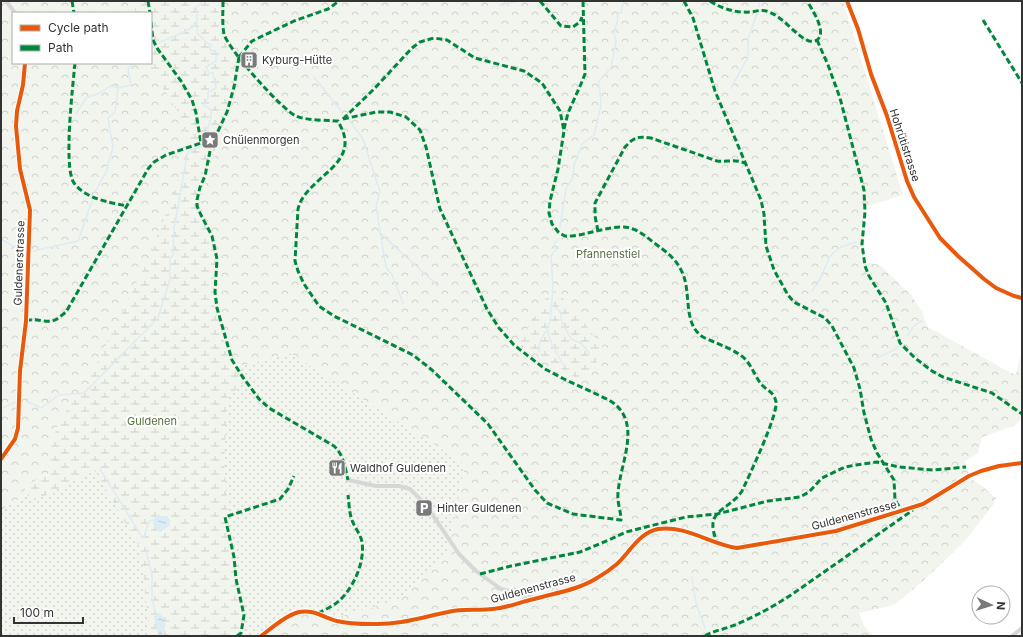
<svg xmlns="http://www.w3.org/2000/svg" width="1023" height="637" viewBox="0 0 1023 637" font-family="Inter,sans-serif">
<defs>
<pattern id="grass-dots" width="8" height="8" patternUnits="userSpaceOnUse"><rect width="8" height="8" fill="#f1f5ed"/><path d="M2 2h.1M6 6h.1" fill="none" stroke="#cfd2cc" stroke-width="1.8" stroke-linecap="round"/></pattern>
<pattern id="forest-crowns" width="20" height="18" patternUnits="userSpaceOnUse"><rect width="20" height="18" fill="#f1f5ed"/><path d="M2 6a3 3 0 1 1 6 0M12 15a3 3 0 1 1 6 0" fill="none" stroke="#cfd2cc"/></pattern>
<pattern id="wetland-marsh" width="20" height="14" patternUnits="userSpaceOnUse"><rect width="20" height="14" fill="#f1f5ed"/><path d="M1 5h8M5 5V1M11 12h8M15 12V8" fill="none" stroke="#cfd2cc"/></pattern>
<pattern id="water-ripples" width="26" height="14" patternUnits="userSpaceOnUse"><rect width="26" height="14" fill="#ddebf3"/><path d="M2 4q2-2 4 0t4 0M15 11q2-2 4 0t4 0" fill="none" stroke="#becad1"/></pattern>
</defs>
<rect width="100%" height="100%" fill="#fff"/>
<path fill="url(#grass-dots)" d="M227,79L234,98L202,194L204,320L202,376L290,353L465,464L448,555L401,599L342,616L299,610L261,636H1V510L58,476Z"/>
<path fill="url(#forest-crowns)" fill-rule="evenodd" d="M1,1H843L903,195L864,207L861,261L880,265L912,296L922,312L928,327L1011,373L1016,374L1020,357L1022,365V418L1014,426L982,437L978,453L965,461L970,478L982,486L996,498L993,505L965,541L923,581L894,605L859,613L864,626L874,636H261L299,610L342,616L401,599L448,555L465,464L290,353L201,376L204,320L202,194L234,98L227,79L193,106L192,153L58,476L1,510ZM13,13H151V63H13Z"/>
<g fill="url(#wetland-marsh)">
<path d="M135,1H221L222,27L224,39L234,59V82L227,108L203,173L195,202L198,212L210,234L213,249L215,260L213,288L215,308L228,353L227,358L231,363L243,383L228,397L224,460L229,525L246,611L245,628L239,636H150L140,548L95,471L31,502L24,487L48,473L50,453L58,422L88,382L145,265L174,194L189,143L180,115L147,63H151V13H135Z"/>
<path d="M555,291L575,310L603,348L589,377L576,378L519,343L546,298Z"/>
</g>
<g fill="url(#water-ripples)">
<path d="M158,515L162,516H167L170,520V525L161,532L157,531L153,524L155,516Z"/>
<path d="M159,613C167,619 167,628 161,636H159L156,628L154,616Z"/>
</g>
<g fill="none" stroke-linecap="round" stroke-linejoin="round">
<g stroke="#ddebf3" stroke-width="1.5">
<path d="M202,1L203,2L196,7L197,19V33L206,42L211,45L210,50L216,52V61L206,67L209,73H213L216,88L208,92V98L204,105L211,110V118L204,138"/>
<path d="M500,5L519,1"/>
<path d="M759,7V1"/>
<path d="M160,42L184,32L196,25"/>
<path d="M314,77L341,111"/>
<path d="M731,88L748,57V39L757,13"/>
<path d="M76,114L86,98L100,93L112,85L118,88L131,85L128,69L133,63"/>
<path d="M350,121L363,139L380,192L376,206L386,267L392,275L403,303"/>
<path d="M95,192L106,172L113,147L108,118L115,112L118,88"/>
<path d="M560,227L566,188L573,178L574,165L582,144L594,135L601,105L599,81L611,68L616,41L614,34L618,19L617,15L621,12L624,1"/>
<path d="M380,233L438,286"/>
<path d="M1,239L23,252"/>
<path d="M558,239L554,244L556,249L551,256L553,287L550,322L547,329L552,345L564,366"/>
<path d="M33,251L78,241L92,201"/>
<path d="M812,291L821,277L829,258L833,253L841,247L856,242"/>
<path d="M552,305L560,311L562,322L571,339L581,343L589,353"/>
<path d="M907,336C911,330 915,323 922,321"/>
<path d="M539,351L540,341L546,331"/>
<path d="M877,358C885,353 892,353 899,346"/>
<path d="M26,401L41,408L59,395L84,393L158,318L170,279V258L173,255L174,229L187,155L190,150L201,147"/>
<path d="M1,409L15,402"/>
<path d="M100,469L142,537L144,538"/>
<path d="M144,537L149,521L154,520"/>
<path d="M146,549L152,575V598L156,615"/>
<path d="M692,577L696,603L705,628"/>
</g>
<g stroke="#d7d7d7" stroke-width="4">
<path d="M6,1L15,13"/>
<path d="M1,459L15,439L18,428L20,371L26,321L30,210L20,169L16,126L17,111L23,85L25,63"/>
<path d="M348,480L376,486H399L410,489L426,505L459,554L476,571L501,589L514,592L528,594L534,599"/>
<path d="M261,636C273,627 285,616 299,612C314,609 324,618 337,621C348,624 362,624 373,624C399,625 423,617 448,612C463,608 478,611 493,609C507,608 520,602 534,599C555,593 578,590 597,578C604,574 611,569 617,564C629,553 640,532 658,529C686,525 710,544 737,548L836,531L923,504L969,476L981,471L999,466L1022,463"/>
<path d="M1012,636L1022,628"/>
</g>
<path stroke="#d0d0d0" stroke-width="5.5" d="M847,1L858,29L871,74L887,116L907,181L914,197L940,238L958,256L984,279L996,288L1014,296L1022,298"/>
<g stroke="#00873e" stroke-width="3" stroke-dasharray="6 3" stroke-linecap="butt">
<path d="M72,1L74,13"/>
<path d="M148,1L150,13"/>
<path d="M223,1C223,12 222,24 224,34C228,49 282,110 296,116C309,121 325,120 338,121C341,127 345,134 345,142C346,169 304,182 298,209L295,261L298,271L304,284L319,306L334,316L413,355L432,370L488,424L535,490L547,503L573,514L621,520C621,511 617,503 618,493C620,462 644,421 609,400L564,379L545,369L514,345L499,328L487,309L440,209L426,147L420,130L406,117L390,112H376L343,119"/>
<path d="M540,1L561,26L573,27L580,22L582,17"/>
<path d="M684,1L693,18L715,91L761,200L764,214L766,246L774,270L788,295L794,302L825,318L832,326L854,368L860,389L864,413L871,439L877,453L894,480L895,500L902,511"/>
<path d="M710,1C722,9 736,13 751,12C757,11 763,9 769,12C783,17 796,36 809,41C813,42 817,41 819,38C825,29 812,9 807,1"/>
<path d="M983,20L1022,83"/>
<path d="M151,22L153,40L157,48L181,81L192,100L196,113L201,143"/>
<path d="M817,40L828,65L840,98L864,190L865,212L862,244L865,266L869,276L886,303L900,343L915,358L932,371L943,377L992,393L1022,414"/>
<path d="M239,57L234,87L227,112L211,146L205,176L200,187L197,200V206L201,215L212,236L217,259L215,292L217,308L232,360L242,376L259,399L269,408L334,446C344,455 345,468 348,480"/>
<path d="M239,57L252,41L294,21L328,9L339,1"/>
<path d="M75,63C73,84 63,168 74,183C86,199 108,202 127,206"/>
<path d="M343,119L374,89L412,48L420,42L434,38L447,40L475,58L524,71L542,83L560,111L564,131L558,169L550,201L549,213L552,224L559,233L565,236H572C588,234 604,228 620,227C633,226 643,234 653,242C665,251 676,258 682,272C692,292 682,324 703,337C715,343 737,350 746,360C753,368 756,379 763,386C769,392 774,392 776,402C778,415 749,476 742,491C728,512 703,509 717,542"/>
<path d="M564,129L568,113L581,84L585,74L583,1"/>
<path d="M598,231L595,216V203L625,147C634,137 638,136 651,138L717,161C728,162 734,159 745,163"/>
<path d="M26,321C36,317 46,324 55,320C59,318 63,314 66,312L148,169L154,162L166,155L201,143L211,146"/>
<path d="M480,574L511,566L580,552L611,539L626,532L686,517L717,514L768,501L800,497L809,492L822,478L845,467L856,465L877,462L899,467L933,470L966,467"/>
<path d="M318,613C325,610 333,606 339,601C354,587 365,562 362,542C360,532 353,526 351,517C349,510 349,502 348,495"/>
<path d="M237,636L241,633L244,615L236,579L234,557L225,517L280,499L288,489L294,476"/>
<path d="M705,636C715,630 726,629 737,624C756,616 774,606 791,595L913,510"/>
</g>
<defs>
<g id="cycleway">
<path d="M847,1L858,29L871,74L887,116L907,181L914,197L940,238L958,256L984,279L996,288L1014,296L1022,298"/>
<path d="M1,459L15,439L18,428L20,371L26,321L30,210L20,169L16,126L17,111L23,85L25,63"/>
<path d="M261,636C273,627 285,616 299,612C314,609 324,618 337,621C348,624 362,624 373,624C399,625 423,617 448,612C463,608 478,611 493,609C507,608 520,602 534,599C555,593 578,590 597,578C604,574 611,569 617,564C629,553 640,532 658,529C686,525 710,544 737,548L836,531L923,504L969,476L981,471L999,466L1022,463"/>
</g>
</defs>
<use href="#cycleway" stroke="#fff" stroke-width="6"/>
<use href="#cycleway" stroke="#e8590c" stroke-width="4"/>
</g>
<defs>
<symbol id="building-square" viewBox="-11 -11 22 22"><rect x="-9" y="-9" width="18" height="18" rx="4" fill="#7a7a7a" stroke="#fff"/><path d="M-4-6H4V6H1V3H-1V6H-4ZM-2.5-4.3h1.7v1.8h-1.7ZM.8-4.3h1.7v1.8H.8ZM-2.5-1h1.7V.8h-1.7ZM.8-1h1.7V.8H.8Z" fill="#fff"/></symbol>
<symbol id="sight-square" viewBox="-11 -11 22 22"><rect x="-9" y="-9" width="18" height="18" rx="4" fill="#7a7a7a" stroke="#fff"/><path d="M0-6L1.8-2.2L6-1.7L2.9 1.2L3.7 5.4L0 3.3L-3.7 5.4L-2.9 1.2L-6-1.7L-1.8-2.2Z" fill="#fff"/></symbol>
<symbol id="restaurant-square" viewBox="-11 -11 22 22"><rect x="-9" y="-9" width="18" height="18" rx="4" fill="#7a7a7a" stroke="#fff"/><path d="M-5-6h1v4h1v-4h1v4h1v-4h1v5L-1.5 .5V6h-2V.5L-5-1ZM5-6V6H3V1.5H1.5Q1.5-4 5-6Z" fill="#fff"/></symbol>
<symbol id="parking-square" viewBox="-11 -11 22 22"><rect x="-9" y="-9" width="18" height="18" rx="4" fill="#7a7a7a" stroke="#fff"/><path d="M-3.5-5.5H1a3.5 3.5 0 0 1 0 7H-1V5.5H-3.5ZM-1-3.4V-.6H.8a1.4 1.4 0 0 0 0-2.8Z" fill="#fff"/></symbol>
</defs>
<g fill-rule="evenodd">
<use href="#building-square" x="239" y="50" width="20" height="20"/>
<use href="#sight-square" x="200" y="130" width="20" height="20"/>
<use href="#restaurant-square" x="327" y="458" width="20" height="20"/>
<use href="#parking-square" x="414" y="498" width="20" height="20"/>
</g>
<g text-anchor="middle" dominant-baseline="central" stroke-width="4" stroke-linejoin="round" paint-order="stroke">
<g font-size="11" fill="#333" stroke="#fff" text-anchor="start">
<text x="262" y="60">Kyburg-Hütte</text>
<text x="223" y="140">Chülenmorgen</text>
<text x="350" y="468">Waldhof Guldenen</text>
<text x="437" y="508">Hinter Guldenen</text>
</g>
<g font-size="11" fill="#333" stroke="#fff">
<text transform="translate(905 145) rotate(72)">Hohrütistrasse</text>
<text transform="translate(19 263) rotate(-88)">Guldenerstrasse</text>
<text transform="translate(854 515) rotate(-15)">Guldenenstrasse</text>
<text transform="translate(533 588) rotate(-15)">Guldenenstrasse</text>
</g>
<g font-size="11" fill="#56703f" stroke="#fff">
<text x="608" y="254">Pfannenstiel</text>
<text x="152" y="421">Guldenen</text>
</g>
</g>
<rect width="1023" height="637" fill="none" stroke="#333333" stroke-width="4"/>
<rect x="12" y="12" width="140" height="52" fill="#ffffff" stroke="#adadad"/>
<rect x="20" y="25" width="20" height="6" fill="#e8590c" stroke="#adadad"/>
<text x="48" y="32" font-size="12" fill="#333333">Cycle path</text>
<rect x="20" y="45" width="20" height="6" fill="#00873e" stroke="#adadad"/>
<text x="48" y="52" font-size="12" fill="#333333">Path</text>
<g transform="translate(991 605) rotate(94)"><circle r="19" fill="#ffffff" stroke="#adadad"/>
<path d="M0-3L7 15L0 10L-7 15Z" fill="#7a7a7a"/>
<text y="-6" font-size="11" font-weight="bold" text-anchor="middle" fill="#333333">N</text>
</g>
<path d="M14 617v6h69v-6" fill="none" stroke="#333333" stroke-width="2"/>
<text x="20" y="617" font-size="12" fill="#333333" stroke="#ffffff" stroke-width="3" paint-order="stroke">100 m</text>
</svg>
